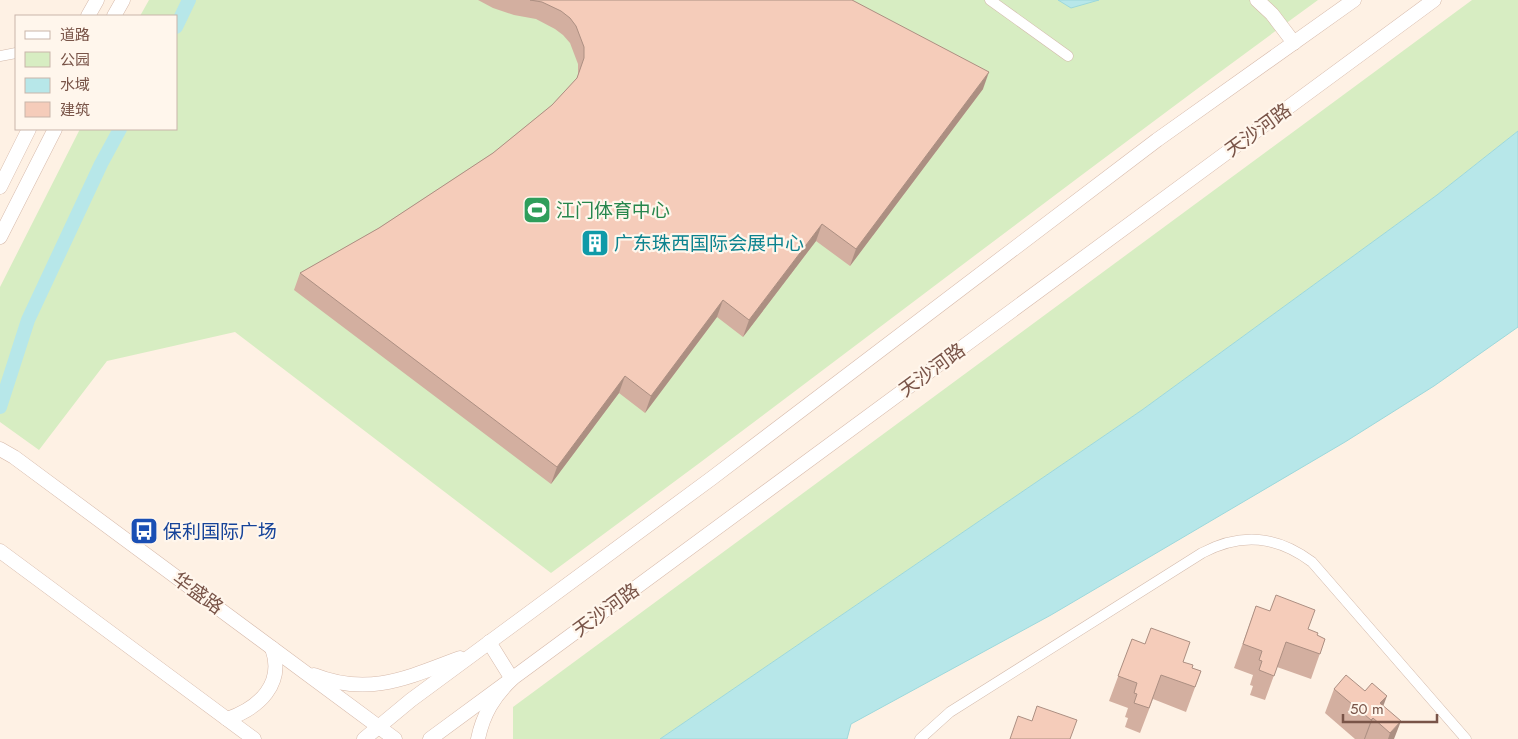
<svg xmlns="http://www.w3.org/2000/svg" width="1518" height="739" viewBox="0 0 1518 739" font-family="Jost,'Noto Sans SC',sans-serif">
<rect width="100%" height="100%" fill="#fef1e4"/>
<g fill="#d7edc2">
<path d="M149,0H1318C1060,188 808,384 551,573L235,332L107,361L39,450L0,422V287L80,129H176V16H140Z"/>
<path d="M1472,0H1518V131L1437,195L1142,410L660,739H513V707Z"/>
</g>
<g fill="#b7e7e9" stroke="#9dd8db">
<path d="M1058,0H1099L1071,8Z"/>
<path d="M1518,131V327L1434,386L1345,442L1051,615L851,724L847,739H660L1142,410L1437,195Z"/>
</g>
<g fill="none" stroke-linecap="round" stroke-linejoin="round">
<g stroke="#b7e7e9" stroke-width="14">
<path d="M176,27L189,0"/>
<path d="M0,407L28,320L101,164L120,129"/>
</g>
<defs>
<g id="street">
<path d="M990,0L1068,56"/>
<path d="M0,56L16,53"/>
<path d="M920,739L950,712L1202,553C1242,532 1277,536 1312,562L1466,739"/>
</g>
<g id="secondary">
<path d="M1257,0L1272,14L1294,43"/>
<path d="M88,16L97,0"/>
<path d="M114,16L123,0"/>
<path d="M0,187L29,129"/>
<path d="M0,237L55,129"/>
<path d="M0,449L14,457L395,739"/>
<path d="M0,551L254,739"/>
<path d="M314,675C369,697 409,677 460,658"/>
<path d="M227,719C259,708 285,684 272,648"/>
<path d="M364,739L411,700L712,478L1157,140L1354,0"/>
<path d="M430,739L1434,0"/>
<path d="M478,739C483,714 494,696 512,679L489,642"/>
</g>
</defs>
<use href="#street" stroke="#d3baac" stroke-width="11"/>
<use href="#secondary" stroke="#d6b9aa" stroke-width="15"/>
<use href="#street" stroke="#fff" stroke-width="10"/>
<use href="#secondary" stroke="#fff" stroke-width="14"/>
</g>
<g fill="#d3afa0">
<path d="M478,0H852L983,89L850,266L816,241L743,337L717,317L645,413L619,393L551,484L294,290L300,273L379,228L493,153L552,105L577,78L578,75V64L570,43L563,35L555,29L536,19L514,15L493,8Z"/>
<path d="M1256,606L1308,629L1317,635L1325,639L1311,679L1277,667L1265,700L1250,695L1253,686L1250,685L1253,675L1234,668Z"/>
<path d="M1132,639L1183,662L1192,668L1201,671L1186,712L1153,699L1140,733L1125,727L1128,718L1125,717L1128,708L1109,701Z"/>
<path d="M1334,689L1365,691L1383,706L1394,739H1355L1325,713Z"/>
</g>
<g fill="#ac8f82">
<path d="M989,72L983,89L850,266L856,249Z"/>
<path d="M822,224L816,241L743,337L749,320Z"/>
<path d="M723,300L717,317L645,413L651,396Z"/>
<path d="M625,376L619,393L551,484L557,467Z"/>
<path d="M1387,696L1378,720L1380,703Z"/>
<path d="M1373,718L1365,739H1364L1371,720Z"/>
<path d="M1401,721L1394,739H1388L1390,733Z"/>
</g>
<g fill="#f5ccba" stroke="#ac8f82">
<path d="M530,0H852L989,72L856,249L822,224L749,320L723,300L651,396L625,376L557,467L300,273L379,228L493,153L552,105L577,78L584,58V47L576,26L570,18L561,11L542,2Z"/>
<path d="M1276,595L1315,610L1308,629L1318,633L1317,635L1325,639L1320,654L1286,642L1274,676L1259,670L1262,661L1259,660L1262,651L1243,644L1256,606L1270,611Z"/>
<path d="M1151,628L1190,642L1183,662L1193,665L1192,668L1201,671L1195,687L1161,675L1149,708L1134,703L1137,694L1134,693L1137,683L1118,676L1132,639L1145,644Z"/>
<path d="M1346,675L1365,691L1372,683L1387,696L1380,703L1401,721L1390,733L1373,718L1371,720L1334,689Z"/>
<path d="M1037,706L1077,720L1070,739H1010L1018,716L1032,721Z"/>
</g>
<defs>
<symbol id="stadium-square" viewBox="-11 -11 22 22"><rect x="-9" y="-9" width="18" height="18" rx="4" fill="#2e9e5b" stroke="#fff6ec"/><path d="M0-5a6.5 5 0 1 0 0 10a6.5 5 0 1 0 0-10ZM-3.5-1.8h7v3.6h-7Z" fill="#fff"/></symbol>
<symbol id="building-square" viewBox="-11 -11 22 22"><rect x="-9" y="-9" width="18" height="18" rx="4" fill="#0f9aa8" stroke="#fff6ec"/><path d="M-4-6H4V6H1V3H-1V6H-4ZM-2.5-4.3h1.7v1.8h-1.7ZM.8-4.3h1.7v1.8H.8ZM-2.5-1h1.7V.8h-1.7ZM.8-1h1.7V.8H.8Z" fill="#fff"/></symbol>
<symbol id="bus-square" viewBox="-11 -11 22 22"><rect x="-9" y="-9" width="18" height="18" rx="4" fill="#1a4fb4" stroke="#fff6ec"/><path d="M-5-6H5V4H4V6H2V4H-2V6H-4V4H-5ZM-3.5-4V0h7V-4ZM-3.5 1.2v1.5H-2V1.2ZM2 1.2v1.5H3.5V1.2Z" fill="#fff"/></symbol>
</defs>
<g fill-rule="evenodd">
<use href="#stadium-square" x="521" y="194" width="32" height="32"/>
<use href="#building-square" x="579" y="227" width="32" height="32"/>
<use href="#bus-square" x="128" y="515" width="32" height="32"/>
</g>
<g text-anchor="middle" dominant-baseline="central" stroke-width="4.5" stroke-linejoin="round" paint-order="stroke">
<g font-size="19" fill="#795448" stroke="#fff6ec">
<text transform="translate(1258 130) rotate(-36)">天沙河路</text>
<text transform="translate(932 370) rotate(-36)">天沙河路</text>
<text transform="translate(198 593) rotate(36)">华盛路</text>
<text transform="translate(606 610) rotate(-36)">天沙河路</text>
</g>
<g font-size="19" fill="#27864d" stroke="#fff6ec" text-anchor="start">
<text x="556" y="210">江门体育中心</text>
</g>
<g font-size="19" fill="#0d838f" stroke="#fff6ec" text-anchor="start">
<text x="614" y="243">广东珠西国际会展中心</text>
</g>
<g font-size="19" fill="#164399" stroke="#fff6ec" text-anchor="start">
<text x="163" y="531">保利国际广场</text>
</g>
</g>
<rect x="15" y="15" width="162" height="115" fill="#fff6ec" stroke="#c9b5aa"/>
<rect x="25" y="31" width="25" height="8" fill="#ffffff" stroke="#c9b5aa"/>
<text x="60" y="40" font-size="15" fill="#795448">道路</text>
<rect x="25" y="52" width="25" height="15" fill="#d7edc2" stroke="#c9b5aa"/>
<text x="60" y="65" font-size="15" fill="#795448">公园</text>
<rect x="25" y="78" width="25" height="15" fill="#b7e7e9" stroke="#c9b5aa"/>
<text x="60" y="90" font-size="15" fill="#795448">水域</text>
<rect x="25" y="102" width="25" height="15" fill="#f5ccba" stroke="#c9b5aa"/>
<text x="60" y="115" font-size="15" fill="#795448">建筑</text>
<path d="M1343 714v8h94v-8" fill="none" stroke="#795448" stroke-width="2.5"/>
<text x="1350" y="714" font-size="15" fill="#795448" stroke="#fff6ec" stroke-width="4" paint-order="stroke">50 m</text>
</svg>
